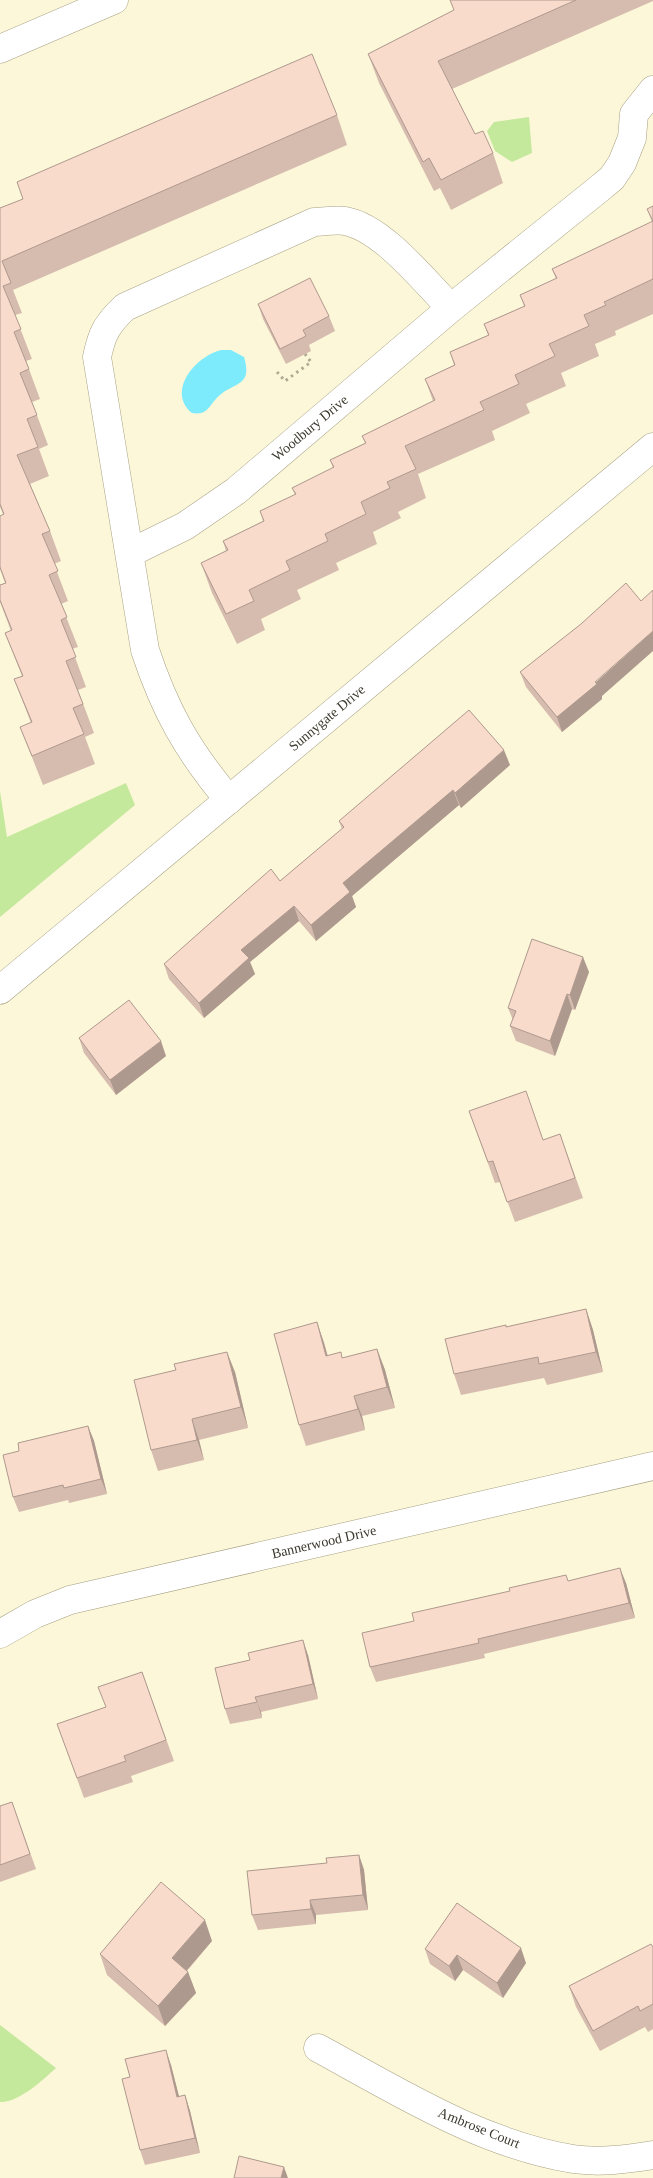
<svg xmlns="http://www.w3.org/2000/svg" width="653" height="2178" viewBox="0 0 653 2178" font-family="Georgia,serif">
<rect width="100%" height="100%" fill="#fdf7d9"/>
<g fill="#c4e89c">
<path d="M529,117L532,153L512,162L495,151L487,131L494,122Z"/>
<path d="M126,783L135,805L0,917V791L7,837Z"/>
<path d="M0,2025L56,2068C43,2080 18,2103 0,2102Z"/>
</g>
<path fill="#7eebfd" d="M221,350H231L244,357C253,386 235,382 220,395C209,404 209,416 192,413C166,391 196,356 221,350Z"/>
<g fill="none" stroke-linecap="round" stroke-linejoin="round">
<defs>
<g id="minor">
<path d="M130,553L185,526L236,491L451,308L600,188L612,178L622,163L632,138L634,114L653,90"/>
<path d="M229,800C188,751 165,711 145,650L97,357C102,333 107,324 125,307L314,222C324,222 335,219 345,221C383,228 424,281 451,308"/>
<path d="M0,990L653,447"/>
<path d="M0,1634L35,1614L70,1600L653,1466"/>
<path d="M318,2048C399,2092 481,2144 573,2159C600,2163 627,2159 653,2155"/>
</g>
<path id="major" d="M0,49L114,0"/>
</defs>
<use href="#minor" stroke="#a6a184" stroke-width="29"/>
<use href="#major" stroke="#a6a184" stroke-width="29"/>
<path stroke="#aeaa93" stroke-width="3" stroke-dasharray="2.5 4" stroke-linecap="butt" d="M277,372L285,381L311,362L305,354"/>
<use href="#minor" stroke="#fff" stroke-width="28"/>
<use href="#major" stroke="#fff" stroke-width="28"/>
</g>
<g fill="#d6bcaf">
<path d="M450,0H653V1L452,89L475,134L493,153L503,183L451,210L440,188L434,191L379,83L368,54L454,10Z"/>
<path d="M337,115L347,145L13,290L22,313L15,315L32,359L26,361L40,399L32,402L48,445L39,449L49,476L30,484L50,531L61,561L54,564L68,601L61,604L78,647L72,649L86,687L78,690L94,733L85,737L95,764L43,785L20,727L31,723L14,679L22,676L5,633L11,631L0,602V585L5,583L0,569V516L3,514L0,507V208L23,199L17,182Z"/>
<path d="M653,206V314L615,331L616,335L595,344L599,356L561,373L566,386L526,404L530,413L492,431L495,440L418,474L426,498L398,512L401,518L373,532L377,544L336,563L339,570L297,590L301,599L261,619L265,630L237,644L212,593L201,563L226,551L223,541L263,521L260,511L295,495L292,488L333,468L330,460L365,443L362,436L433,401L425,379L454,365L450,352L488,335L484,324L524,306L520,295L556,279L552,269L652,222L647,209Z"/>
<path d="M258,304L329,316L335,331L309,345L311,351L286,364L263,319Z"/>
<path d="M520,672L602,696V699L562,732L526,687Z"/>
<path d="M510,765L461,808L459,805L352,896L356,907L316,941L299,921L250,962L255,974L204,1018L169,979L164,964L280,881L342,829L339,821Z"/>
<path d="M589,972L575,1010L572,1009L555,1056L516,1041L510,1026L513,1020L508,1008Z"/>
<path d="M79,1038L166,1056L116,1095L84,1053Z"/>
<path d="M469,1111L544,1140L560,1134L583,1198L515,1222L500,1182L495,1183Z"/>
<path d="M586,1309L593,1330L603,1372L547,1385L544,1378L461,1395L454,1374L506,1327Z"/>
<path d="M317,1322L324,1343L328,1356L343,1358L377,1349L385,1370L395,1408L362,1416L365,1430L306,1446L299,1425Z"/>
<path d="M235,1372L248,1428L199,1440L204,1460L158,1471L151,1450Z"/>
<path d="M88,1426L94,1441L107,1494L69,1503L68,1500L19,1512L13,1497L19,1451Z"/>
<path d="M569,1581L626,1583L635,1618L484,1654L485,1658L376,1682L370,1667L414,1621Z"/>
<path d="M308,1655L318,1699L261,1712L262,1718L230,1724L225,1709Z"/>
<path d="M142,1672L174,1761L131,1776L133,1782L84,1798L57,1724L106,1707Z"/>
<path d="M12,1802L36,1869L0,1882V1806Z"/>
<path d="M359,1855L364,1870L368,1910L316,1915V1924L258,1930L252,1915L327,1863Z"/>
<path d="M212,1941L187,1971L188,1972L196,1993L165,2026L107,1975L100,1954Z"/>
<path d="M653,1947V2029L648,2032L645,2027L600,2051L576,2007L569,1986Z"/>
<path d="M425,1949L526,1963L503,1998L463,1970L455,1981L430,1964Z"/>
<path d="M171,2065L179,2097L185,2095L190,2111L200,2153L145,2165L140,2150Z"/>
</g>
<g fill="#ae998e">
<path d="M653,631V651L602,696V699L562,732L557,717Z"/>
<path d="M504,750L510,765L461,808L455,793Z"/>
<path d="M453,790L459,805L352,896L356,907L316,941L311,925L343,883Z"/>
<path d="M294,906L299,921L250,962L255,974L204,1018L199,1003L241,950Z"/>
<path d="M583,957L589,972L575,1010L570,995Z"/>
<path d="M567,994L572,1009L555,1056L550,1041Z"/>
<path d="M161,1041L166,1056L116,1095L110,1080Z"/>
<path d="M586,1309L593,1330L603,1372L596,1352Z"/>
<path d="M317,1322L324,1343L333,1377L326,1356Z"/>
<path d="M377,1349L385,1370L395,1408L387,1387Z"/>
<path d="M227,1352L235,1372L248,1428L241,1407Z"/>
<path d="M354,1396L362,1416L365,1430L358,1409Z"/>
<path d="M192,1419L199,1440L204,1460L197,1440Z"/>
<path d="M88,1426L94,1441L107,1494L101,1479Z"/>
<path d="M620,1568L626,1583L635,1618L629,1603Z"/>
<path d="M303,1640L308,1655L318,1699L313,1684Z"/>
<path d="M255,1697L261,1712L262,1718L257,1702Z"/>
<path d="M359,1855L364,1870L368,1910L363,1895Z"/>
<path d="M310,1900L316,1915V1924L311,1909Z"/>
<path d="M205,1920L212,1941L180,1978L172,1958Z"/>
<path d="M521,1948L526,1963L503,1998L497,1983Z"/>
<path d="M457,1955L463,1970L455,1981L449,1966Z"/>
<path d="M188,1972L196,1993L165,2026L158,2006Z"/>
<path d="M166,2050L171,2065L183,2112L177,2097Z"/>
<path d="M185,2095L190,2111L200,2153L195,2138Z"/>
<path d="M284,2167L288,2178H281Z"/>
</g>
<g fill="#f9dbcb" stroke="#ae998e">
<path d="M450,0H576L438,61L475,134L483,131L493,153L441,180L429,158L423,162L368,54L454,10Z"/>
<path d="M312,54L337,115L2,261L11,283L3,286L21,329L14,332L29,369L20,373L37,415L27,419L38,447L17,455L50,531L42,534L58,571L49,575L67,617L61,620L76,657L66,661L83,704L73,708L84,734L32,756L20,727L32,722L14,679L23,676L5,633L12,630L0,600V585L6,583L0,567V516L4,514L0,504V208L23,199L17,182Z"/>
<path d="M653,206V279L604,302L606,305L584,315L589,326L549,344L555,356L515,375L519,384L480,402L484,410L405,446L416,469L387,482L390,488L361,502L366,514L325,534L328,541L286,561L290,570L249,590L254,601L226,614L201,563L228,550L223,541L264,521L260,511L296,494L292,488L334,467L330,460L366,443L362,436L435,400L425,379L455,365L450,352L489,335L484,324L525,306L520,295L557,278L552,269L653,221L647,209Z"/>
<path d="M310,278L329,316L303,330L306,336L280,349L258,304Z"/>
<path d="M626,583L641,601L653,590V631L595,682L597,684L557,717L520,672L581,624Z"/>
<path d="M469,710L504,750L455,793L453,790L343,883L350,892L311,925L294,906L241,950L249,958L199,1003L164,964L271,869L280,881L344,827L339,821Z"/>
<path d="M532,939L583,957L570,995L567,994L550,1041L510,1026L516,1011L508,1008Z"/>
<path d="M129,1000L161,1041L110,1080L79,1038Z"/>
<path d="M526,1091L543,1140L560,1134L575,1178L507,1202L493,1161L488,1162L469,1111Z"/>
<path d="M586,1309L596,1352L539,1364L538,1357L454,1374L445,1339L506,1325V1327Z"/>
<path d="M317,1322L326,1356L341,1352L342,1358L377,1349L387,1387L354,1396L358,1409L299,1425L274,1334Z"/>
<path d="M227,1352L241,1407L192,1419L197,1440L151,1450L134,1380L176,1370L174,1364Z"/>
<path d="M88,1426L101,1479L64,1488L63,1485L13,1497L3,1455L19,1451L18,1443Z"/>
<path d="M620,1568L629,1603L478,1639L479,1643L370,1667L362,1633L414,1621L412,1613L510,1591L509,1588L566,1575L568,1581Z"/>
<path d="M303,1640L313,1684L255,1697L257,1702L225,1709L215,1668L250,1660L248,1653Z"/>
<path d="M142,1672L166,1740L124,1756L126,1761L77,1778L57,1724L106,1707L98,1687Z"/>
<path d="M12,1802L30,1854L0,1865V1806Z"/>
<path d="M359,1855L363,1895L310,1900L311,1909L252,1915L247,1871L327,1863L326,1858Z"/>
<path d="M161,1882L205,1920L172,1958L188,1972L158,2006L100,1954Z"/>
<path d="M457,1903L521,1948L497,1983L457,1955L449,1966L425,1949Z"/>
<path d="M651,1944L653,1947V2004L640,2011L638,2006L593,2031L569,1986Z"/>
<path d="M166,2050L177,2097L185,2095L195,2138L140,2150L122,2079L130,2077L125,2059Z"/>
<path d="M239,2156L284,2167L281,2178H234Z"/>
</g>
<g text-anchor="middle" dominant-baseline="central" stroke-width="4" stroke-linejoin="round" paint-order="stroke">
<g font-size="14" fill="#3b392d" stroke="#fff">
<text transform="translate(310 428) rotate(-40)">Woodbury Drive</text>
<text transform="translate(327 718) rotate(-40)">Sunnygate Drive</text>
<text transform="translate(324 1542) rotate(-13)">Bannerwood Drive</text>
<text transform="translate(479 2128) rotate(22)">Ambrose Court</text>
</g>
</g>
</svg>
